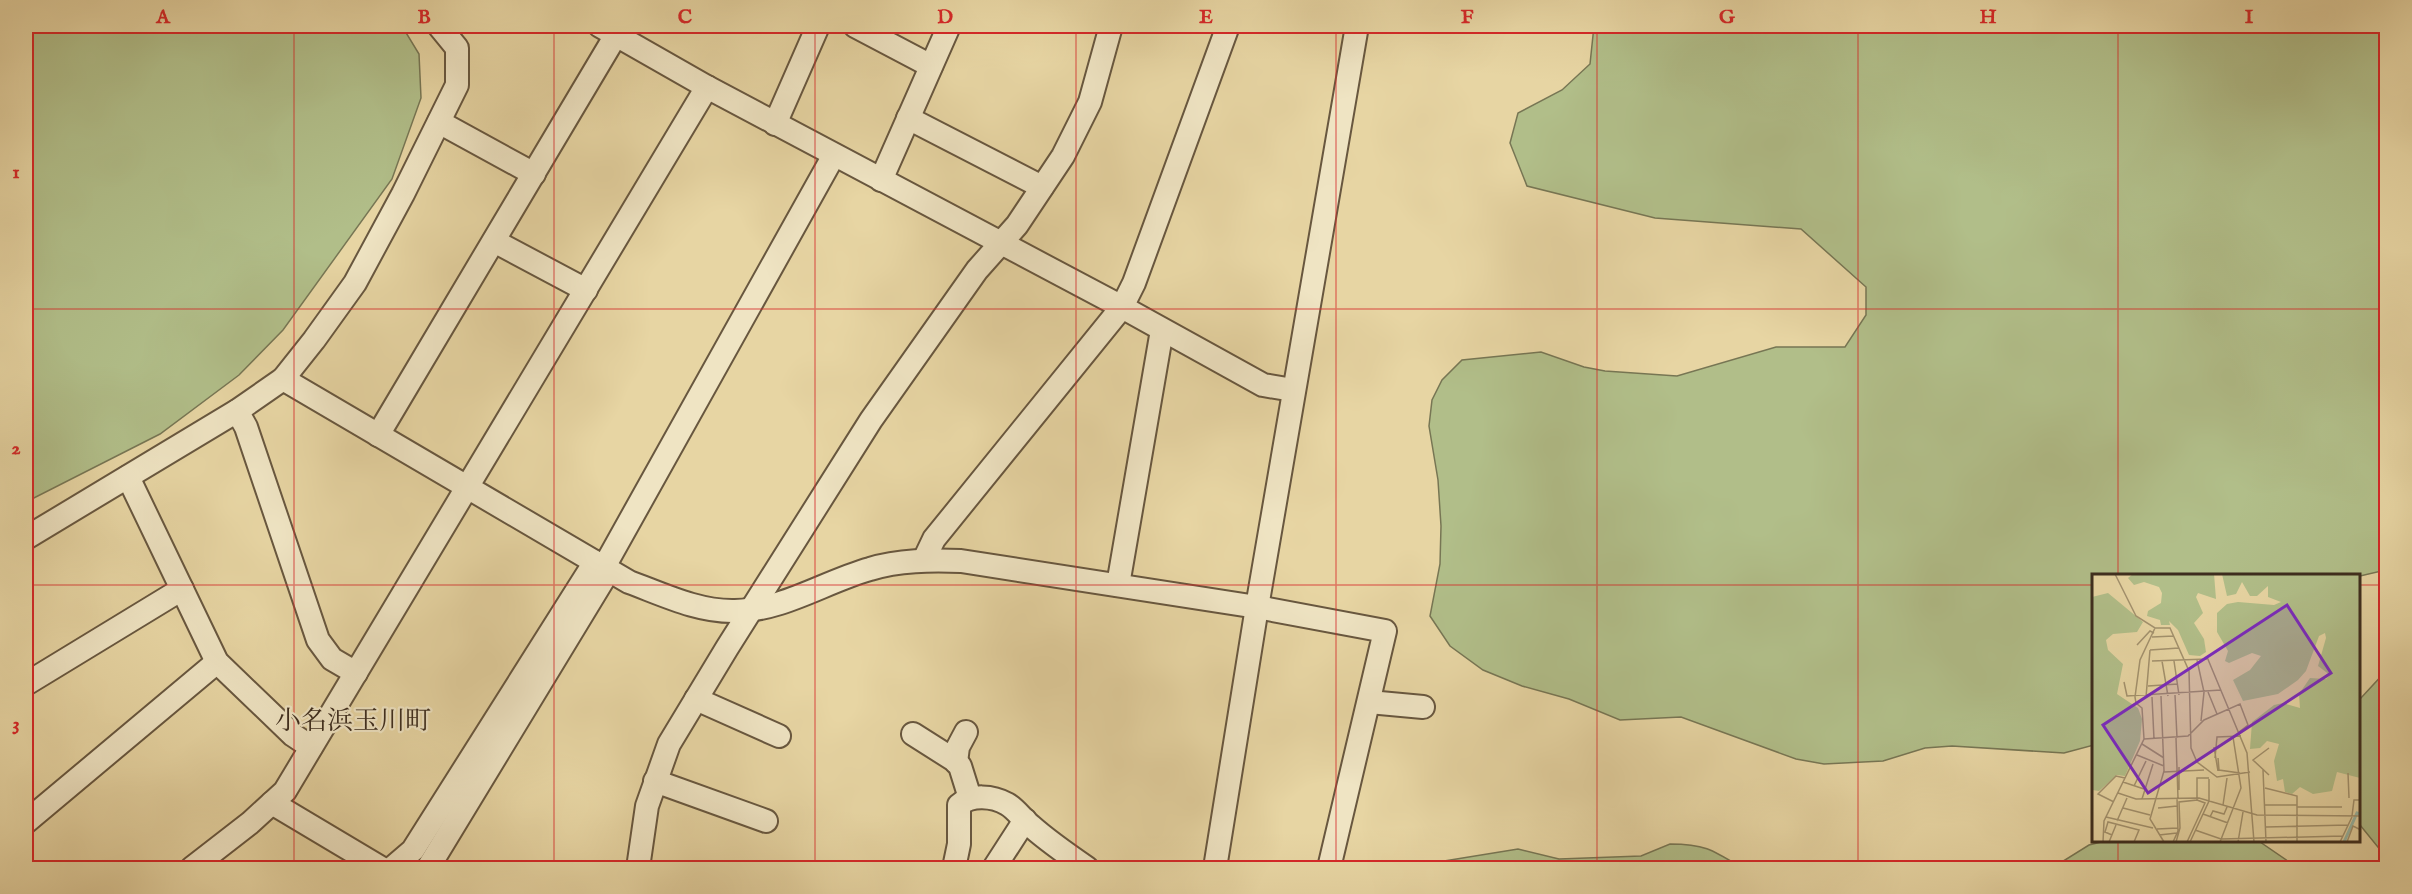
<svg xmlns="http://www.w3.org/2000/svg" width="2412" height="894" viewBox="0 0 2412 894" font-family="'IM FELL English','Noto Serif JP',serif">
<rect width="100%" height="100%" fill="#e7d5a3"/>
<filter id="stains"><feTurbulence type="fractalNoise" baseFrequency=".00333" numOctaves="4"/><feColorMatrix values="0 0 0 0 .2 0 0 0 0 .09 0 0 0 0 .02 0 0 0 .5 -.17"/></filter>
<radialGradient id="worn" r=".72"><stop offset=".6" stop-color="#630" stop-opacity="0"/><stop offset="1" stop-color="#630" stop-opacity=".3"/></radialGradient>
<g fill="#b1be89" stroke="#777654" stroke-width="1.5">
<path d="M26,26H402L419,54L421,98L392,179L283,330L239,375L160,434L26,502Z"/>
<path d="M1594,26H2386V570L2360,576H2094V745L2064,753L1952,746L1925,748L1883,761L1824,764L1796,759L1681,717L1620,720L1569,699L1522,686L1483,670L1450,646L1430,616L1440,564L1441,526L1438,480L1429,426L1432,400L1442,380L1462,360L1541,352L1584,367L1605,371L1677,376L1776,347H1845L1866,315V287L1801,229L1655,218L1527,186L1510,143L1518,113L1562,90L1590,64Z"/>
<path d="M2386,671V868L2382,852L2360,825V699Z"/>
<path d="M2101,842H2260L2298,868H2052L2089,845Z"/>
<path d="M1670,844C1705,844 1713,850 1742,868H1401L1518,849L1559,859L1641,856Z"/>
</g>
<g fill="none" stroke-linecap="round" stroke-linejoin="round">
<defs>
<g id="minor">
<path d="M600,26L707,87L1122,307L1263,385L1293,390"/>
<path d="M855,26L931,66"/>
<path d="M908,118L1042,187"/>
<path d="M439,122L534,174"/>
<path d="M775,124L818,26"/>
<path d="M881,180L949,26"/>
<path d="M494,241L586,290"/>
<path d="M283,379L629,582C662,594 698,612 735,611C784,610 824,582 870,569C899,560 931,560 961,561L1257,607L1385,631L1329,868"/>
<path d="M237,411L246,427L318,640L332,659L356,673"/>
<path d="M378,435L616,35"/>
<path d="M128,477L217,662L293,735L311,747"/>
<path d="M26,538L237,411L283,379L314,340L355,283L403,194L457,85V48L439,26"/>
<path d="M924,560L934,539L1122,307L1134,283L1228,26"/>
<path d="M604,567L834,155"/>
<path d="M1118,585L1162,330"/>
<path d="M26,684L182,589"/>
<path d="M696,699L779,736"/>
<path d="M1369,702L1423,707"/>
<path d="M913,734L954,760L960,766L970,798"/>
<path d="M956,762L958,747L966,732"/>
<path d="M655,781L766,821"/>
<path d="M272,803L381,868"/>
<path d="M26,822L217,662"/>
<path d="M192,868L250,823L285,791L707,87"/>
<path d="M392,868L413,850L595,562"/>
<path d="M428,868L609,570"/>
<path d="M638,868L647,806L669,744L727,648L871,420L977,270L1017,225L1063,156L1090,102L1111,26"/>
<path d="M954,868L959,844V805C971,794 993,796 1007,804C1016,809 1023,820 1031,826C1049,842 1068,855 1087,868"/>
<path d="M994,868L1025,820"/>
<path d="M1215,868L1257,607L1357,26"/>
</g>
</defs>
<use href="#minor" stroke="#68573f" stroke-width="26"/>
<use href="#minor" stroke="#efe4c3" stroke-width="22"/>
</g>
<path fill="none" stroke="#d62828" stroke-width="1.5" stroke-opacity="0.55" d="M294,26V868M554,26V868M815,26V868M1076,26V868M1336,26V868M1597,26V868M1858,26V868M2118,26V576M26,309H2386M26,585H2094M2360,585H2386M2118,842V868"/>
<g text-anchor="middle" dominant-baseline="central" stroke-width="4.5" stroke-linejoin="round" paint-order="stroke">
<g font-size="26" fill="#3d2d1e" stroke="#efe4c3">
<text x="353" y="721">小名浜玉川町</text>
</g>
</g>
<g transform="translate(2092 574)">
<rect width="268" height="268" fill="#e7d5a3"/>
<path d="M41,0H122L124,25L106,19L104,23L111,39L102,49L112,65L114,78L108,82L97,81L86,56L77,47L78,51H69L68,46L55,42L56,37L69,29L70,19L67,13L52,8L42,11L36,4ZM130,0H268V204L245,198L240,217L221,220L208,213L200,220L193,218L191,205L185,207L182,187L187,170L175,167L168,174L158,175L160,148L182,131L191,129L208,134L207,120L218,104L234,105L238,101L226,92L234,64L233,59L227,62L214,97L206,106L186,120L151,127L141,106L158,96L169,82L160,79L137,89L133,87L136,77L125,58V39L135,30L146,28L182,31L189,28L176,23V12L165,22H158L150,8L144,20L135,22ZM16,19L51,48L45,58L21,60L14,66L16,76L31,90L25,120L46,134L50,145L48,167L33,202L25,201L7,217L0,216V23Z" fill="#b1be89"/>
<path fill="none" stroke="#97b8a7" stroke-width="3" d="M252,268L265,239L269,240"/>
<path fill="none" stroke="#a3926e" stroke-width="1.5" d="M23,0L44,42L63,54H78L97,97L99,174L105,188L125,203L158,198M60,63L82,62M45,71L58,57L62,59M58,76L87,74M115,83L155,179L162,268M105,86L112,118L109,147M60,87L115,85M70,87L76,122M82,87L87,121M32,108L35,122L129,116M56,112L86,110M116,118L125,140M83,121L85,164M69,122L72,197L58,245L72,268M54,123L58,76M60,123L62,165M84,164L86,224M52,165L96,162L112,146L148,130L156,151L147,158M50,170L72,184M122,173L126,197M45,181L72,192M123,184L125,163L149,162M126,184L127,196L148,199M87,193V216M171,196L174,268M72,198L112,196M256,199L257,224M177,201L161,186L177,174M31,208L52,215M42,212L54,187M173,214L205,222V268M26,219L44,225L107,224L165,241L269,242M50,225L61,190M22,228L6,220L24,202L33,204M131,231L135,204M173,231H205M205,233H250M31,234L58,241M66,234L85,232M111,240L136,249M260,242L262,226H269M14,243L61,254M118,243L121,237L132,240L135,233M25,247L35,224M174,253L256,251M65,255L86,254M103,256L129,265L251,262M20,261L13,258L16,248L47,256L42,268M67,261L85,259M11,268L12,247L52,165L50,134L44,129L43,123L48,86L63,54M17,268L24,251M81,268L86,257L85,224M84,268L88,254L87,228L105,226V204H117M95,268L113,229L105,226M98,268L117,227V205M128,268L149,214L141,163M146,268L151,238M248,268L260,243M255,268L261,252L269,256"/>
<path fill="#7b2cbf" fill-opacity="0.15" stroke="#7b2cbf" stroke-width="3" d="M195,31L239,99L56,219L11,151Z"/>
<rect width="268" height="268" fill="none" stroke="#3d2d1e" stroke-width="3"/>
</g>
<rect width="2412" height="894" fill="none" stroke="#e7d5a3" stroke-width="66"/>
<rect x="33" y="33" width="2346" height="828" fill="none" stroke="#d62828" stroke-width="2"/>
<g font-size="20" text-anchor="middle" font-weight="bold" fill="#d62828">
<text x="163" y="23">A</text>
<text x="424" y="23">B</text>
<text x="685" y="23">C</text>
<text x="945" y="23">D</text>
<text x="1206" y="23">E</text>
<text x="1467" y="23">F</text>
<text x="1727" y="23">G</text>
<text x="1988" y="23">H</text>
<text x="2249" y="23">I</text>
<text x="16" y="178">1</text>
<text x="16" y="454">2</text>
<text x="16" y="730">3</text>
</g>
<rect width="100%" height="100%" filter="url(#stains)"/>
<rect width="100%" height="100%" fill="url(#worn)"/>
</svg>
